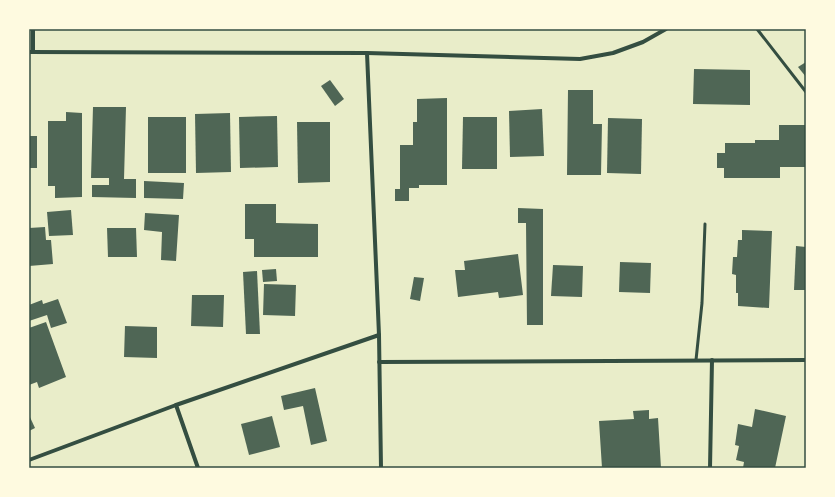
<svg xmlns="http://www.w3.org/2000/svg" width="835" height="497" viewBox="0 0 835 497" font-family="Rubik,sans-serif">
<rect width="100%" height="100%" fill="#e9edc9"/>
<g fill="#4f6655">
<path d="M806,62V77L798,67Z"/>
<path d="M694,69L750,70V105L693,104Z"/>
<path d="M330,80L344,99L335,106L321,86Z"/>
<path d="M568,90H593V124H602L601,175H567Z"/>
<path d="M447,98V185H419V188H409V201H395V189H400V145H413V122H417V99Z"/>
<path d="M93,107H126L124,179H136V198L92,197V185H109V178H91Z"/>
<path d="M542,109L544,156L510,157L509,111Z"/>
<path d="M66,112L82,113V197L55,198V186H48V121H66Z"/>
<path d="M230,113L231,172L196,173L195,114Z"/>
<path d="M277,116L278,167L240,168L239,117Z"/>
<rect x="148" y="117" width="38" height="56"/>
<path d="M463,117H497V169H462Z"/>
<path d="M608,118L642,119L641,174L607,173Z"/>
<path d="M297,122H330V182L298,183Z"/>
<path d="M779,125H806V167H780V178H724V168H717V153H725V143H755V140H779Z"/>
<rect x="29" y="136" width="8" height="32"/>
<path d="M144,181L184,183L183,199L144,198Z"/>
<path d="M245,204H276V223L318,224V257H254V239H245Z"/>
<path d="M518,208L543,209V325H527L526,223H518Z"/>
<path d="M71,210L73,235L49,236L47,212Z"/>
<path d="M145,213L179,215L176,261L161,260L162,232L144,230Z"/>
<path d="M45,227L46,240H51L53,264L29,266V228Z"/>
<path d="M107,228H136L137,257H108Z"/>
<path d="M742,230L772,231L769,308L738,306V293H736V275L732,274L733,257H737L738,240H742Z"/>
<path d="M796,246L806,247V290H794Z"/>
<path d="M518,254L523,295L499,298L498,292L458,297L455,270H465L464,261Z"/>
<path d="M620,262L651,263L650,293L619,292Z"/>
<path d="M553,265L583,266L582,297L551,296Z"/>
<path d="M276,269L277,281L263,282L262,270Z"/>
<path d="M257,271L260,334H246L243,272Z"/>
<path d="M414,277L424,278L420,301L410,299Z"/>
<path d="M264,284L296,285L295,316L263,315Z"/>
<path d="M192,295H224L223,327L191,326Z"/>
<path d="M58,299L67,323L51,328L47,315L29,321V305L42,300L43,304Z"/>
<path d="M46,322L66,377L39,388L37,382L29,385V328Z"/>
<path d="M125,326L157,327V358L124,357Z"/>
<path d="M315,388L327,441L311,445L303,406L284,410L281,396Z"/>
<path d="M755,409L786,416L775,468H743L744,462L736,460L739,446L735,445L738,424L752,427Z"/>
<path d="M649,410V419L658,418L661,468H602L599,421L634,419L633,411Z"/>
<path d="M29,415L35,428L29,431Z"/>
<path d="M272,416L280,447L249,455L241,424Z"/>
</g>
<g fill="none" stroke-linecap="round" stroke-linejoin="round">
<g stroke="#344e41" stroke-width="3">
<path d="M757,29L806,92"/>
<path d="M696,360L702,303L705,224"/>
</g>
<g stroke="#344e41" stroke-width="4">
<path d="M29,52L367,53L580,59L613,53L643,42L666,29"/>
<path d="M33,52V29"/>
<path d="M367,53L379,335L381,468"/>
<path d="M379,362L806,360"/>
<path d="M176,405L198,468"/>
<path d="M29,460L176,405L379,335"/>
<path d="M710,468L712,360"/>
</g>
</g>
<rect width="835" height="497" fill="none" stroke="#fefae0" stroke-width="60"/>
<rect x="30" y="30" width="775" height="437" fill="none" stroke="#344e41" stroke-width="1.5"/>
</svg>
